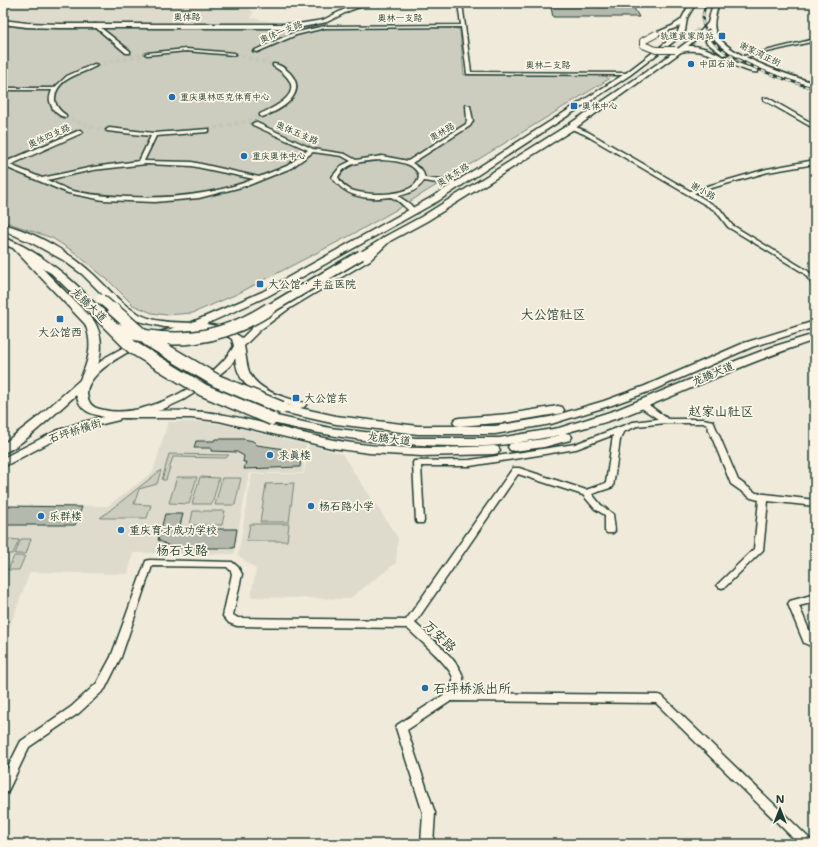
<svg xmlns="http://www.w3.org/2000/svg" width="818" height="847" viewBox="0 0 818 847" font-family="'Shantell Sans','LXGW WenKai TC',sans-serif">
<rect width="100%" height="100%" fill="#efeada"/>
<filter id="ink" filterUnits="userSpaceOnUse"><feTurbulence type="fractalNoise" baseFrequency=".025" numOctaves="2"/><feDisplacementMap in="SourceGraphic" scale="8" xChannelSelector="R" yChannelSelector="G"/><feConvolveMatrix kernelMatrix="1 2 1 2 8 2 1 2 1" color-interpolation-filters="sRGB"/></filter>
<g filter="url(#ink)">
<g fill="#dedbcc">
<path d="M3,3H243L253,12L251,18L275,22V24H45L3,18Z"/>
<path d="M168,422H204L233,426L306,445L303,473H249L234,554L133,553L128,574L30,572L8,631H3V505L108,506L153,472Z"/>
<path d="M309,445L342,454L398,538L396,563L349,599L251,597L256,569L238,555L252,474H304Z"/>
</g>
<g fill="#cccdbf" stroke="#76857a">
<path d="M3,25L24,28L58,29L451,26L460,30L464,75H604L609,79L401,207L355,233L237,294L193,313L166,315L152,313L133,305L109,281L74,252L52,238L3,221Z"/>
<path d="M169,454L229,455L226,458L173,457L166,480H162Z"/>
<path d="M161,470L157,484L139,489L134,504L151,505L147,518H100Z"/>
<path d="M177,477H197L189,504L169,503Z"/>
<path d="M200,477L219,478L212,504H192Z"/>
<path d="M222,478H241L235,505H215Z"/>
<path d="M294,483L289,522H260L266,484Z"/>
<path d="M193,511H225L222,525H190Z"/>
<path d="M250,524H289L287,541H247Z"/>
<path d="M9,539L19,540L13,554H3Z"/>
<path d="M21,539H31L26,554H15Z"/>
<path d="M14,556H25L19,570H8Z"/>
</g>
<g fill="#b5b9ad" stroke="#1f3d34">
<path d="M550,3H631L639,17H553Z"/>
<path d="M215,439H244L253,441L257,445L285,449L284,454H296V459H301L300,467L244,469L246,462H243L244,456L237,452L211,451V448H194L196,441H214Z"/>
<path d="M3,506L82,507L75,525H3Z"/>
<path d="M165,514H183L179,529H237L234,548H173L158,540Z"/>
</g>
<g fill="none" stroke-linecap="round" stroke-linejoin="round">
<g stroke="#c5c7b9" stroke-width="4.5" stroke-dasharray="4.5 2.5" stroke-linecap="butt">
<path d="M234,54L275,65"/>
<path d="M96,65L147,54"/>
<path d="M64,116L91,127L109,130"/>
<path d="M207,130L249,121L262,115"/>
</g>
<path stroke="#c5c7b9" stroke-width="6" stroke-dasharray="6 3" stroke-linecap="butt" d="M695,30L708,41"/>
<defs>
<g id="minor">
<path d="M458,3H462L471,72L628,73L630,74L628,75L467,74L461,27L325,28L296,35L257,52L253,51L293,33L325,26L461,25Z"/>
<path d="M94,24H96L130,51V53H126L94,26Z"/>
<path d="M815,39V41L742,58L740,57Z"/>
<path d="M186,49L234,53L236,54L234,55L186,51L147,55L145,54L147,53Z"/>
<path d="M94,64L98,65C84,74 58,76 55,97C54,105 60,111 66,115V117C58,117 51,108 50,101C49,98 51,93 52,90H3V88H54L67,76Z"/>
<path d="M273,64C279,64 286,69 290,73C309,94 280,111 262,117L260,116V114C287,102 308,87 273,66Z"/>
<path d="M764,98H768L815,125V129L764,100Z"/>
<path d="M466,105L470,106L473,121L470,126L412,163L422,170L425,178L458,182L461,184L458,186L424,181C418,190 409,194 398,196L410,204L416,211L413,213C406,210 401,201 393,198C390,196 385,198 381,198C361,199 344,195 332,177L341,166L351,161L342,156L313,152L291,168L249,185L199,198L155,202L103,200L68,193L3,166V163L80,130L83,132L82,133L10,165L42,178L93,167L139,161L151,136L107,131L106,130L109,128L154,133L209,129V131L207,132L156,136L144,161L192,162L259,177L287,166L308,150L253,125L252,124L255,122L313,149L345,154L356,160L382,156L408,161L466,124L467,121ZM382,160C395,161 415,162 419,176C417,198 366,196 351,190C345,187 341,183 338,177C347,161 366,161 382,160ZM146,164L192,166L254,179C214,195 170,199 127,197C108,196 88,195 69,190C62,187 54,183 47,180L93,170Z"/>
<path d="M571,125L588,132L690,191L767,169L815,160V164L768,172L694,193L720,209L732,225L808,271L815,279V286L813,285L804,273L728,227L716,211L584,134L569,128L568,127Z"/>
<path d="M640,403H646L668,419H703L713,421L738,480L756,493L815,500V506L768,501L763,550L725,587L722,588L719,587L717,585L719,583L754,549L759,500L751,498L731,484L707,425L703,423H666L637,426L623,432L620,440L613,487L592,494L601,505L613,514L615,531L613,533H607L605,531V515L595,509L583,495L518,474L415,623C427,635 461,661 463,678C464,682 461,689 459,693L658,695L662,696L811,840L813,844H799L656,703L451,701L407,730L435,813L433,844H421L423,813L396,728L397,725L445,694C449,689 454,684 453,678C451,666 416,637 407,628L237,626L229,623L223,616L232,574L231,571L227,567L152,566L121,657L105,689L79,713L29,747L7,793L3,794V777L21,741L71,707L97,683L111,657L146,561L149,560L232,562L238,567L242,574L233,615L238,618L406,620L513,468H519L586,490L606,483L613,435L576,449L470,466H421L424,521L423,523H417L416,521L413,463L414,461L470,460L575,444L633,422L658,419L640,407L639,405Z"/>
<path d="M815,594V602L799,606L812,637L815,639V648L804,643L788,604L790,601Z"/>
</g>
<g id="major">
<path d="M362,3H371L351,10L327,22L298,28H59L27,27L3,24V20L27,23L59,24H298L323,20L347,8Z"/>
<path d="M690,3H696L687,18L685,31L681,36L630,75L438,201L268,296L206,324L227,328L242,338L254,326L281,306L364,256L384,237L421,217L568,125L663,60L699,33L708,23L713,3H719C716,13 712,24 716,33C727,56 791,76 815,83V87C789,80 715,57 709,28L688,46C705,45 716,54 731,60C739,64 749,67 758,70V72C753,73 748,71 743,69C721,62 705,46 681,52L574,129L427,221L390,241L370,260L287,310L260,330L243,347L230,366L204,387L183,400L161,410L128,418H120L119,420L86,428L64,435L3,467V458L56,431L79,423L104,417C88,413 81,411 76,395C61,408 20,448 3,453V444L38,417L106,357L135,341L152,334L188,324L262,292L432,197L626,73L677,34L680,26L658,35L653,34L672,26L681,20ZM207,329L220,332L232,339L234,346C215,381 144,420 104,410C98,409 91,407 89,401C74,372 153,338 174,333C185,330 196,330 207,329Z"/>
<path d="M706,40H710L728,54L723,55L706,42Z"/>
</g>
<g id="highway">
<path d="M3,224C35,232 69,252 93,274C108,288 122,306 141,315C157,323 175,322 192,323L197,326L192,329L164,327L134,320L120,312L82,274L63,260L32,243L3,230Z"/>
<path d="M387,236L390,237L392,239L390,241L364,257H358L356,255Z"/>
<path d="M3,238C28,244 77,281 92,302L91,304H83L51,273L42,268L94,321C106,340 101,366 89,384H81L79,382C88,362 94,345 85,324L13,248L3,244Z"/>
<path d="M815,321V327L752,347L653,390L612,405L551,424L495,434H418L336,424L278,411L276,408L278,405L282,404L296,407C274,401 246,395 238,371C235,363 235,354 234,346L239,343L244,346C246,355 246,365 250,374C260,392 286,398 304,403L306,405L304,407L300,408L336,416L418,426H495L550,417L604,401L645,386L744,343Z"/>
<path d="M815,334V340C750,361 689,390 626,415C606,423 585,427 565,433L570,434L572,437L570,440L544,447L514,451L510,450L508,447L510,444L514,443C494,447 475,446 456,446C392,446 329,437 268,422L266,419L268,416L272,415L330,428L416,438H499L559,428L616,410L738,360L772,347ZM560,435L544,439L515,443Z"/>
<path d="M558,406L562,407L564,410L562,413L509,422L459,426L455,425L453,422L455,419L459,418L509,414Z"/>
<path d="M128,411C158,411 189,409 219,414C264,421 307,437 352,443C399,450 447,448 494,446L498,447L500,450L498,453L494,454L422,456L369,453L332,448L219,421L191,418H124L122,415L124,412Z"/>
</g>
</defs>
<use href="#minor" stroke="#1f3d34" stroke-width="3"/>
<use href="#major" stroke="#1f3d34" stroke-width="3"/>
<use href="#highway" stroke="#1f3d34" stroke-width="3"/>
<use href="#minor" fill="#fcf5e5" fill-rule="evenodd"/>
<use href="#major" fill="#fcf5e5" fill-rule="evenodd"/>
<use href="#highway" fill="#fcf5e5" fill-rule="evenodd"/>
<defs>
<path id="rail" d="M706,3C704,11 701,19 704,27C714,59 786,80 815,89"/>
</defs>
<use href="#rail" stroke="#1f3d34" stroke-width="2.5"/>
<use href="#rail" stroke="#fcf5e5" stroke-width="1.5" stroke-dasharray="4.5" stroke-linecap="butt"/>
<defs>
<path id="major-bridge" d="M656,34L643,41V45L656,50H675"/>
<g id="highway-bridge-far1">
<path d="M101,299L114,310"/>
<path d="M87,302L95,310"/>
<path d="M268,310L361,255"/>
</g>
<g id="highway-bridge">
<path d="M94,309L132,347L203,390L272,419"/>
<path d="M113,309L148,340L217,381L282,408"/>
<path d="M115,329C172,346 219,341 269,309"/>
</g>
</defs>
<use href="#major-bridge" stroke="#1f3d34" stroke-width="8" stroke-linecap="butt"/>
<use href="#highway-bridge-far1" stroke="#1f3d34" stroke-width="12" stroke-linecap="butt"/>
<use href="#highway-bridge" stroke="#1f3d34" stroke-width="15" stroke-linecap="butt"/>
<use href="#major-bridge" stroke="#fcf5e5" stroke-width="6"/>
<use href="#highway-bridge-far1" stroke="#fcf5e5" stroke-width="9"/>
<use href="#highway-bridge" stroke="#fcf5e5" stroke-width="12"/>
</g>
</g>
<g fill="#1f6fb2" stroke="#fcf5e5" stroke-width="1.5">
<rect x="718" y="32" width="8" height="8" rx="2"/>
<circle cx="691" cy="64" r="4"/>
<circle cx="172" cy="97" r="4"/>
<rect x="570" y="102" width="8" height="8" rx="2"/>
<circle cx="244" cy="156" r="4"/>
<rect x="256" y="280" width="8" height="8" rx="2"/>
<rect x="56" y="315" width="8" height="8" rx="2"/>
<rect x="292" y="394" width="8" height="8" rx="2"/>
<circle cx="270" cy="455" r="4"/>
<circle cx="311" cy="506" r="4"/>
<circle cx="41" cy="516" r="4"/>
<circle cx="121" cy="530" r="4"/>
<circle cx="425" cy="688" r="4"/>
</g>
<g text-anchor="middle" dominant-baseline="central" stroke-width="3.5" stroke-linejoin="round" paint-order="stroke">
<g font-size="9" fill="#1f3d34" stroke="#fcf5e5">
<text x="187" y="17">奥体路</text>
<text x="400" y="18">奥林一支路</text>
<text transform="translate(281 32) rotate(-22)">奥体一支路</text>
<text transform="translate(760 54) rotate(26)">谢家湾正街</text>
<text x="548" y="65">奥林二支路</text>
<text transform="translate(442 132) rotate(-31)">奥林路</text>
<text transform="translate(297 133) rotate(23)">奥体五支路</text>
<text transform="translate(49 136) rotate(-24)">奥体四支路</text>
<text transform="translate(453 175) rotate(-32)">奥体东路</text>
<text transform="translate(703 191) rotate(30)">谢小路</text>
</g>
<g font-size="9" fill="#1f3d34" stroke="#fcf5e5" text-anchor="start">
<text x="714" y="36" text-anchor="end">轨道袁家岗站</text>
<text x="699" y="64">中国石油</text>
<text x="180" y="97">重庆奥林匹克体育中心</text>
<text x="582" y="106">奥体中心</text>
<text x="252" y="156">重庆奥体中心</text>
</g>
<g font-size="11" fill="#1f3d34" stroke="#fcf5e5" text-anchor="start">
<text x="268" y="284">大公馆‧丰益医院</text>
<text x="60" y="332" text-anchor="middle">大公馆西</text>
<text x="304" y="398">大公馆东</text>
<text x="278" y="455">求真楼</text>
<text x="319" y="506">杨石路小学</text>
<text x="49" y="516">乐群楼</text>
<text x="129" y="530">重庆育才成功学校</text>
</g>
<g font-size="11" fill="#1f3d34" stroke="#fcf5e5">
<text transform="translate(89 305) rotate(44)">龙腾大道</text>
<text transform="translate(713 374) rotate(-23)">龙腾大道</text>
<text transform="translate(75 431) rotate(-18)">石坪桥横街</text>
<text transform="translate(389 439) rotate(7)">龙腾大道</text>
</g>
<g font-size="13" fill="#1f3d34" stroke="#fcf5e5">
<text x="553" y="314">大公馆社区</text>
<text x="721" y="411">赵家山社区</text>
</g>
<g font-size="13" fill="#1f3d34" stroke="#fcf5e5">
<text x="182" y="550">杨石支路</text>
<text transform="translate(440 636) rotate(44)">万安路</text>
</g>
<g font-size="13" fill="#1f3d34" stroke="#fcf5e5" text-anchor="start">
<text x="433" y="688">石坪桥派出所</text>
</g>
</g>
<rect width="818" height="847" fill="none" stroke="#fcf5e5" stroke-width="16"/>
<rect x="8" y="8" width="802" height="831" fill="none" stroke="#1f3d34" stroke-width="1.5" filter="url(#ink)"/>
<g transform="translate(780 809)" stroke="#fcf5e5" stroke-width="3" paint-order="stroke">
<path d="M0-3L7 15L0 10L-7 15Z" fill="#1f3d34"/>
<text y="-6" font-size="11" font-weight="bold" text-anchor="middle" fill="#1f3d34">N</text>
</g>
</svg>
